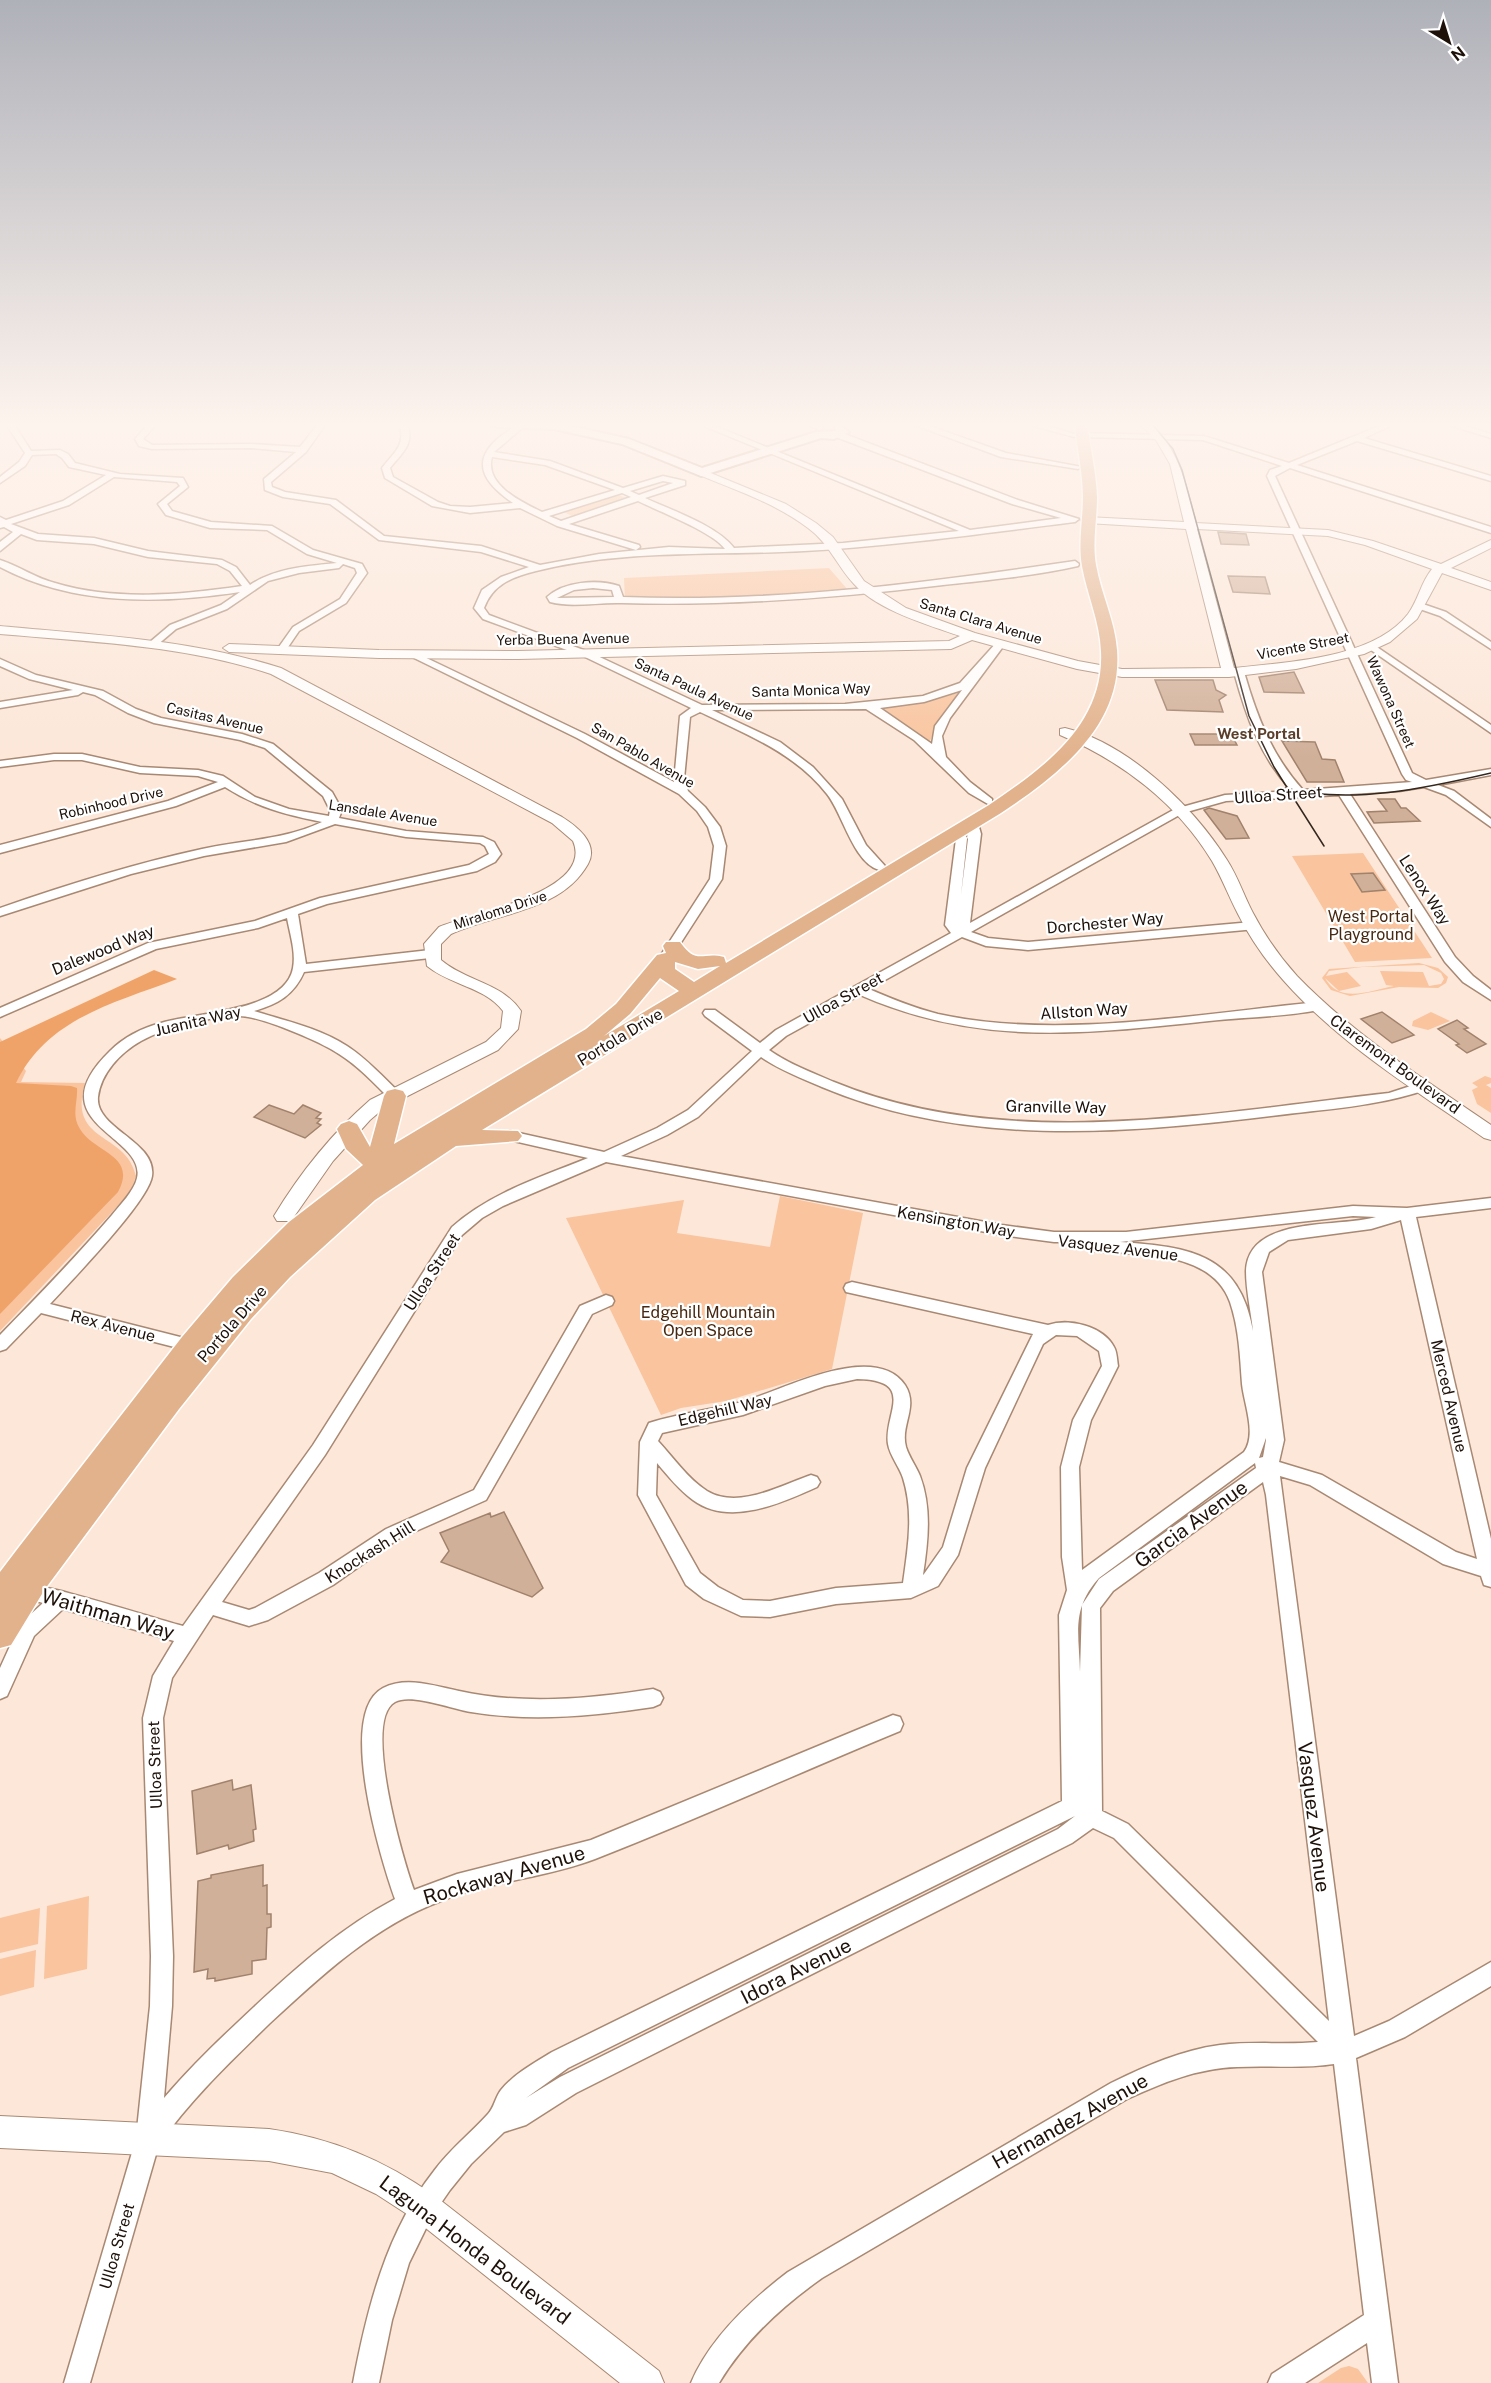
<svg xmlns="http://www.w3.org/2000/svg" width="1491" height="2383" viewBox="0 0 1491 2383" font-family="'Public Sans',sans-serif">
<rect width="100%" height="100%" fill="#fce7d9"/>
<g fill="#f9c49e" fill-rule="evenodd">
<path d="M619,495L628,499L574,517L564,512Z"/>
<path d="M829,568L848,590L775,596L625,600L624,578Z"/>
<path d="M961,692L936,727L930,741L879,707L929,701Z"/>
<path d="M1363,853L1432,958L1355,962L1292,856Z"/>
<path d="M1419,963L1438,968L1448,977L1446,983L1438,988L1399,987L1350,996L1331,990L1322,978L1329,969ZM1424,965L1441,973L1444,979L1441,984L1429,986L1423,972L1380,971L1386,985L1394,986C1370,991 1339,1004 1325,978L1339,991L1361,986L1347,972L1326,976L1329,971L1362,967Z"/>
<path d="M1431,1012L1450,1021L1428,1030L1412,1026L1413,1021Z"/>
<path d="M0,1038L26,1071L21,1082L85,1083C67,1144 126,1131 136,1176L130,1193L0,1331Z"/>
<path d="M1485,1076L1491,1078V1083L1486,1085L1491,1088V1113L1477,1104L1472,1090L1478,1087L1472,1083Z"/>
<path d="M780,1196L863,1213L832,1369L726,1401L681,1408L661,1415L566,1218L684,1200L677,1233L770,1247Z"/>
<path d="M89,1896L87,1969L44,1979L47,1906Z"/>
<path d="M40,1908L38,1944L0,1953V1918Z"/>
<path d="M36,1950L34,1987L0,1996V1959Z"/>
<path d="M1349,2366L1358,2369L1368,2383H1318L1341,2368Z"/>
</g>
<path fill="#f0a369" d="M154,970L177,979C115,1003 47,1018 16,1083L71,1086L77,1088C78,1102 71,1115 80,1129C94,1153 138,1155 118,1192L0,1314V1042Z"/>
<g fill="#d1b099" stroke="#a1826c" stroke-width="1.5">
<path d="M1218,532L1246,534L1249,545L1221,544Z"/>
<path d="M1228,576L1265,577L1270,594L1233,592Z"/>
<path d="M1294,672L1304,693L1264,692L1259,677Z"/>
<path d="M1155,680H1213L1216,690L1226,695L1219,700L1223,712L1167,710Z"/>
<path d="M1190,734H1231L1237,745H1195Z"/>
<path d="M1282,741L1315,742L1322,759L1335,760L1344,782H1307Z"/>
<path d="M1378,799H1395L1401,808H1406L1420,821L1374,823L1367,812L1387,811Z"/>
<path d="M1209,808L1237,816L1249,838L1226,839L1204,810Z"/>
<path d="M1373,873L1385,890L1362,892L1351,874Z"/>
<path d="M1382,1012L1406,1029L1414,1035L1392,1043L1361,1019Z"/>
<path d="M1457,1020L1468,1028L1464,1029L1486,1044L1467,1053L1456,1045L1459,1044L1438,1029Z"/>
<path d="M269,1105L294,1114L303,1105L321,1113L316,1118L321,1119L317,1123L321,1125L305,1138L254,1117Z"/>
<path d="M504,1512L543,1588L532,1597L441,1562L449,1551L440,1533L490,1513L491,1517Z"/>
<path d="M232,1780L233,1790L251,1785L256,1829L253,1830L254,1841L229,1849L228,1845L197,1854L192,1791Z"/>
<path d="M263,1865V1886L267,1885V1914H271V1927L267,1928L266,1959L252,1961V1974L215,1981V1978L207,1979L208,1969L194,1972L198,1881L211,1878V1875Z"/>
</g>
<g fill="none" stroke-linecap="round" stroke-linejoin="round">
<defs>
<g id="minor">
<path d="M6,424H14L31,451L60,450L68,454L75,463L120,474L183,478L188,487L167,504L172,511L211,522L272,526L313,550L362,564L367,573L346,603L299,631L284,653L276,651L293,627L340,599L357,573L355,568L343,564L339,568L299,573L268,581L227,609L176,629L156,646H150V642L170,625L221,605L240,592C160,604 73,606 0,567V560C19,566 35,578 55,583C114,601 182,595 242,586L230,571L217,564L148,557L94,544L37,540L21,534L0,551V542L13,532L4,527L0,528V517L6,520L63,501L106,475L69,467L62,458L56,454L32,455L25,466L0,483V477L19,462L25,453ZM114,477L177,482L180,486L158,504L166,515L210,528L267,530L307,554L337,563C308,566 275,568 250,585L236,567L222,560L148,551L94,538L38,534L11,524L69,505Z"/>
<path d="M145,424H153V428L143,439L152,445L252,444L300,447L318,424H326L306,452L271,482L272,487L285,492L336,500L384,536L481,546L540,565L599,554L669,547L725,549C713,532 658,511 638,501L569,524L639,545L640,547L636,550L557,526L520,508L470,513L432,506L385,478L382,468C393,453 407,445 399,424H407C415,444 402,453 390,468L393,477L438,502L450,506L470,507L513,503C485,484 468,462 501,436C510,430 516,424 527,424L494,452L550,461L623,488L663,476L685,481V485L645,498C671,510 718,526 734,548L843,543L959,531L699,424H710L970,530L1061,518L1012,504L836,437V433H842L1018,500L1079,519L1075,522C985,533 895,546 804,551C715,556 624,549 536,571C512,577 493,584 484,608L489,615L589,652L702,705L845,704L923,696L960,683L997,642L1005,644L950,718L942,736L946,757L970,782L992,799V803L988,804L969,793L914,740L866,709L712,710L780,742L813,767L842,799L866,845L885,866L879,870C853,862 843,814 827,794C795,753 746,734 700,712L690,717L684,779L688,791L705,807L720,827L726,846L722,879L671,958L665,962L659,958L710,879L714,846L708,827L697,811L679,794L577,738L408,655L416,653L585,734L674,782L680,716L691,708L583,656L483,619L474,608L482,590L501,577L529,567L481,552L379,540L330,504L283,497L265,490L264,479L296,452L252,448L152,449L139,446L135,439L145,428ZM492,457L545,465L615,490L542,512C522,502 484,485 492,457ZM663,481L673,483L639,495L630,491ZM622,493L631,497L561,521L549,516ZM962,690L935,726L932,744L880,708L924,702Z"/>
<path d="M806,424H817L824,428L820,430Z"/>
<path d="M912,424H924L1006,453L1082,467L1078,469L1001,457Z"/>
<path d="M1027,424H1041L1078,435L1074,437Z"/>
<path d="M1384,424H1395L1364,438L1491,476V481L1357,441L1297,465L1491,527V533L1290,468L1275,476L1412,773L1426,780L1491,769V775L1438,785L1454,791L1491,819V827L1446,795L1424,787L1399,791L1350,794L1455,957L1473,976L1491,990V1000L1463,982L1445,962L1339,795L1226,801L1183,813L971,932L988,938L1028,942L1252,922L1256,923V929L1028,950L986,946L962,937L869,989C892,999 914,1008 938,1014C1055,1040 1199,1014 1318,1002L1325,1006L1323,1009C1288,1017 1245,1017 1209,1021C1084,1034 979,1047 860,995L786,1036L769,1050C789,1064 811,1072 834,1082C1006,1153 1210,1113 1389,1093L1423,1082L1428,1083L1430,1086L1428,1089C1377,1107 1325,1109 1271,1116C1122,1134 964,1147 822,1087C801,1078 780,1070 761,1057L698,1117L667,1135L621,1156L1002,1225L1054,1232H1126L1353,1206L1407,1208L1491,1198V1208L1416,1217L1491,1539V1587L1484,1585L1481,1576L1443,1564L1310,1485L1280,1476L1354,2036L1389,2021L1491,1962V1986L1405,2037L1356,2058L1398,2383H1372L1367,2343L1305,2383H1268L1272,2374L1364,2315L1334,2064C1302,2069 1269,2065 1237,2067C1198,2068 1162,2083 1127,2099L822,2278C781,2307 745,2340 719,2383H691C710,2338 750,2301 788,2272L1111,2083C1146,2066 1182,2050 1220,2045C1253,2041 1286,2045 1318,2042L1114,1838L1093,1828L1072,1843L576,2093L526,2125L504,2132L471,2164L450,2190L432,2216L409,2263L392,2320L379,2383H353C367,2309 386,2232 434,2171C450,2149 470,2134 488,2114C494,2108 495,2098 501,2090C514,2074 534,2063 552,2052L1062,1801L1059,1615L1067,1590L1062,1557L1061,1467L1073,1420L1102,1366L1099,1351L1077,1336L1056,1335L1043,1344L985,1468L958,1555L938,1586L911,1598L836,1604L770,1617L741,1616L704,1599L686,1585L638,1495L640,1442L649,1423C680,1413 711,1410 742,1402C781,1391 874,1340 905,1385C919,1407 900,1425 906,1447C909,1457 916,1466 920,1476C932,1508 928,1542 923,1575L924,1574L943,1547L967,1468L1033,1334L846,1292L844,1288L846,1284L852,1282L1048,1325C1069,1318 1103,1326 1114,1347C1117,1352 1117,1360 1118,1366L1091,1420L1079,1467L1082,1570L1244,1452C1257,1434 1244,1404 1242,1384C1240,1357 1239,1328 1230,1302C1211,1250 1139,1255 1095,1251L1090,1250L1087,1246L1089,1242H1054L1002,1235L606,1162L503,1206L482,1218L462,1235L325,1455L222,1602L249,1610L255,1608L319,1573L386,1529L474,1490L580,1306L606,1295L612,1297L614,1301L612,1305L592,1314L486,1500L398,1539L333,1585L268,1620L249,1626L213,1615L172,1678L163,1718L173,1956L172,2006L164,2098C192,2065 223,2036 254,2007C298,1966 342,1927 395,1899C381,1860 336,1713 383,1688C407,1676 434,1686 459,1691C521,1705 590,1699 653,1689L660,1692L663,1698L660,1704L653,1707C594,1716 531,1722 471,1712C452,1709 411,1693 395,1702C362,1720 403,1860 414,1890L457,1874L591,1840L893,1715L900,1717L903,1724L900,1731C798,1773 698,1819 595,1859C545,1878 491,1881 441,1901C374,1926 321,1976 269,2024C230,2062 191,2099 159,2144L90,2383H64L136,2139L150,2006L151,1956L143,1718L153,1676L174,1641L63,1609L34,1636L7,1696L0,1699V1668L20,1624L43,1603L22,1597L20,1591L22,1585C36,1580 159,1620 183,1626L313,1445L452,1227C490,1193 541,1177 588,1158L505,1139L503,1136L505,1133L510,1131L604,1152L657,1128L688,1110L752,1051L705,1016L703,1013L705,1010H715L760,1043L776,1030L951,933L945,925L956,839L951,832L953,830H961L968,839L961,895L969,820H977L981,834L970,923L1175,809L1225,795L1292,791C1260,757 1246,716 1234,672L1239,669L1244,672C1257,717 1272,756 1303,790L1412,782L1406,780L1402,774L1267,476L1270,470L1282,466L1203,440L1082,437L1078,435L1082,433L1204,436L1289,463ZM1353,1216L1376,1217C1339,1228 1248,1215 1246,1271C1246,1291 1251,1312 1253,1331C1239,1253 1189,1247 1120,1242ZM1401,1220L1477,1559L1456,1552L1322,1475L1279,1462L1284,1440L1262,1272L1269,1252L1288,1240L1371,1229ZM857,1379C918,1380 883,1415 888,1444C890,1456 899,1466 903,1478C914,1513 908,1547 903,1583L836,1588L770,1601L743,1600L718,1587L700,1573L656,1495L657,1463C668,1476 679,1490 693,1500C729,1527 782,1503 817,1487L820,1482L817,1477L811,1475C781,1485 739,1510 707,1491C688,1479 673,1457 658,1441L662,1433L743,1415L825,1386ZM1266,1438V1440L1263,1457L1259,1458ZM1255,1463L1256,1468L1099,1579L1082,1605L1080,1672C1079,1633 1071,1609 1099,1578ZM1263,1482L1266,1495L1329,2021L1128,1824L1102,1811L1100,1608L1113,1591ZM1075,1816L1058,1829L560,2077L526,2098L568,2068Z"/>
<path d="M1446,424H1459L1491,434V438Z"/>
<path d="M1075,561L1079,564L1078,566C1034,576 988,580 943,585C836,598 730,606 622,603C598,602 573,608 550,602L547,597C564,581 599,579 619,586L623,597C775,603 925,583 1075,561ZM593,588L612,590L614,597L557,598L574,590Z"/>
<path d="M1420,603L1446,612L1491,642V649L1440,616L1417,608L1415,606Z"/>
<path d="M1371,643L1491,725V733L1368,648L1366,646Z"/>
<path d="M0,659L36,675L103,691L136,709L161,718L242,734L273,744L332,792L342,810L339,818L406,831L483,837L494,842L501,854L495,862L477,871L327,904L298,914L306,964L430,950L436,954L430,958L304,972C294,995 278,1004 254,1011C286,1021 319,1028 347,1046C367,1059 383,1077 400,1093L402,1096L400,1099H390C374,1083 358,1066 339,1054C322,1042 256,1014 237,1016C208,1017 166,1027 141,1041C120,1053 101,1073 98,1097C95,1129 157,1141 152,1176C149,1201 70,1282 50,1304L196,1341L198,1345L196,1349L190,1351L41,1313L6,1349L0,1351V1335C38,1296 76,1257 112,1215C120,1205 134,1191 137,1178C147,1135 35,1124 110,1051C124,1037 142,1028 161,1023C196,1012 285,1012 293,968C296,952 290,934 287,918L258,928L156,949L0,1017V1008L148,943L255,921L320,898L469,865L489,854L485,846L480,843L406,837L335,824L286,842L204,856L131,874L0,916V908C66,885 133,864 202,849C242,840 284,840 322,822C286,815 256,807 225,787L176,806L0,853V845L168,801L218,782L198,776L140,773L82,760H54L0,767V761L54,754H82L140,767L198,770L223,776L255,797L289,809L329,816L330,810L323,796L265,748L240,740L154,723L128,713L95,695L83,692L78,695L0,708V702L73,690L29,679L0,666Z"/>
</g>
<g id="tertiary">
<path d="M1140,424H1151C1180,451 1186,486 1196,523L1328,530L1373,541L1441,564L1491,540V548L1451,568L1491,582V590L1442,573L1417,619L1390,642L1364,654L1296,669L1229,677H1122L1077,669L972,640L951,649L518,659L379,658L229,652L223,648L229,644L379,650L518,651L949,641L960,636C928,625 877,610 854,584C837,566 829,543 808,528C775,503 735,490 697,474V470L701,469L786,504L816,523L833,537L864,581L906,608L975,633L1078,661L1122,669L1221,668L1186,529L1087,523L1081,520L1087,517L1184,522L1170,464L1156,440ZM1197,529L1328,536L1365,545L1432,569C1421,582 1418,601 1408,614C1373,659 1287,662 1234,668Z"/>
<path d="M0,626C95,635 190,639 281,668L562,817C578,827 599,844 588,864C561,912 496,913 451,934L441,944V960C467,982 501,982 521,1011L518,1029L498,1050L384,1108L370,1120L333,1161L291,1221H277L274,1216C300,1173 333,1132 370,1100L486,1042L501,1028L503,1011C485,987 450,985 427,966L424,944L439,927C471,913 595,892 573,841L552,823L271,674C184,645 91,642 0,634Z"/>
<path d="M1065,728C1128,743 1194,807 1227,860C1238,877 1244,896 1253,913C1265,936 1280,957 1297,976C1354,1035 1424,1079 1491,1125V1140L1484,1138C1415,1090 1341,1045 1284,981C1266,961 1250,938 1238,914C1229,897 1222,878 1212,861C1177,803 1121,761 1060,735V729Z"/>
<path d="M0,2116L269,2129C332,2138 384,2160 435,2196L659,2371L664,2383H620L413,2218L376,2194L332,2173L269,2161L0,2148Z"/>
</g>
<path id="secondary" d="M491,424H562L629,439L702,468L816,432L836,431L835,426L839,425L849,432L834,439L821,438L701,476L622,444L554,429L497,427Z"/>
<path id="primary" d="M1075,424H1087C1090,448 1096,472 1097,497C1097,520 1092,542 1096,565C1101,594 1115,621 1117,650C1123,726 1058,775 1001,813L482,1130L518,1131L522,1136L518,1141L456,1146L375,1200L290,1277L251,1319L179,1409L45,1589L11,1645L0,1648V1572L19,1547L182,1337L233,1277L289,1222L363,1165L346,1149L337,1129L341,1124L349,1121L357,1124L370,1147L384,1096L387,1091L395,1089L403,1091L406,1096L394,1144L586,1029L616,1004L657,955L666,953L663,946L666,942H680C697,966 702,951 724,957L726,963L989,805C1044,768 1105,724 1101,651C1100,622 1087,594 1082,566C1078,543 1083,520 1083,497C1083,473 1077,448 1075,424ZM675,962L698,969L720,966L694,982L675,969ZM660,978L679,991L604,1036L630,1014Z"/>
</defs>
<use href="#minor" stroke="#a88872" stroke-width="3"/>
<use href="#tertiary" stroke="#a88872" stroke-width="2"/>
<use href="#secondary" stroke="#a88872" stroke-width="4"/>
<use href="#primary" stroke="#fff" stroke-width="3"/>
<use href="#minor" fill="#fff" fill-rule="evenodd"/>
<use href="#tertiary" fill="#fff" fill-rule="evenodd"/>
<use href="#secondary" fill="#fff" fill-rule="evenodd"/>
<use href="#primary" fill="#e2b28c" fill-rule="evenodd"/>
<g stroke="#34271e" stroke-width="1.5">
<path d="M1152,424L1173,449L1182,470L1249,716L1274,767L1324,846"/>
<path d="M1285,788C1350,805 1427,788 1491,773"/>
</g>
</g>
<linearGradient id="sky" x2="0" y2="1"><stop stop-color="#afb1b9"/><stop offset="0.56" stop-color="#fef4ee"/><stop offset="1" stop-color="#fef4ee" stop-opacity="0"/></linearGradient>
<rect width="1491" height="758" fill="url(#sky)"/>
<g text-anchor="middle" dominant-baseline="central" stroke-width="4.5" stroke-linejoin="round" paint-order="stroke">
<g font-size="14" fill="#1d1109" stroke="#fff">
<text transform="translate(981 621) rotate(17)">Santa Clara Avenue</text>
<text transform="translate(563 639) rotate(-1)">Yerba Buena Avenue</text>
<text transform="translate(1303 646) rotate(-11)">Vicente Street</text>
<text transform="translate(694 689) rotate(25)">Santa Paula Avenue</text>
<text transform="translate(811 690) rotate(-2)">Santa Monica Way</text>
<text transform="translate(1391 702) rotate(66)">Wawona Street</text>
<text transform="translate(215 718) rotate(13)">Casitas Avenue</text>
<text transform="translate(643 755) rotate(30)">San Pablo Avenue</text>
<text transform="translate(111 803) rotate(-13)">Robinhood Drive</text>
<text transform="translate(383 813) rotate(9)">Lansdale Avenue</text>
<text transform="translate(500 910) rotate(-18)">Miraloma Drive</text>
</g>
<g font-size="15" font-weight="bold" fill="#5b3f2b" stroke="#fff">
<text x="1259" y="733">West Portal</text>
</g>
<g font-size="16" fill="#1d1109" stroke="#fff">
<text transform="translate(1278 795) rotate(-4)">Ulloa Street</text>
<text transform="translate(1425 890) rotate(57)">Lenox Way</text>
<text transform="translate(1105 923) rotate(-5)">Dorchester Way</text>
<text transform="translate(103 950) rotate(-22)">Dalewood Way</text>
<text transform="translate(843 998) rotate(-29)">Ulloa Street</text>
<text transform="translate(1084 1011) rotate(-4)">Allston Way</text>
<text transform="translate(198 1021) rotate(-13)">Juanita Way</text>
<text transform="translate(620 1037) rotate(-31)">Portola Drive</text>
<text transform="translate(1395 1064) rotate(36)">Claremont Boulevard</text>
<text transform="translate(1056 1107) rotate(1)">Granville Way</text>
<text transform="translate(956 1222) rotate(10)">Kensington Way</text>
<text transform="translate(1118 1248) rotate(7)">Vasquez Avenue</text>
<text transform="translate(432 1272) rotate(-57)">Ulloa Street</text>
<text transform="translate(232 1324) rotate(-49)">Portola Drive</text>
<text transform="translate(113 1326) rotate(14)">Rex Avenue</text>
<text transform="translate(1449 1396) rotate(77)">Merced Avenue</text>
<text transform="translate(725 1410) rotate(-13)">Edgehill Way</text>
<text transform="translate(370 1552) rotate(-32)">Knockash Hill</text>
<text transform="translate(155 1765) rotate(-92)">Ulloa Street</text>
<text transform="translate(117 2246) rotate(-74)">Ulloa Street</text>
</g>
<g font-size="16" fill="#472810" stroke="#fff">
<text x="1371" y="916">West Portal<tspan x="1371" dy="18">Playground</tspan></text>
<text x="708" y="1312">Edgehill Mountain<tspan x="708" dy="18">Open Space</tspan></text>
</g>
<g font-size="20" fill="#1d1109" stroke="#fff">
<text transform="translate(1191 1524) rotate(-36)">Garcia Avenue</text>
<text transform="translate(108 1614) rotate(16)">Waithman Way</text>
<text transform="translate(1314 1817) rotate(83)">Vasquez Avenue</text>
<text transform="translate(504 1875) rotate(-16)">Rockaway Avenue</text>
<text transform="translate(796 1971) rotate(-27)">Idora Avenue</text>
<text transform="translate(1070 2121) rotate(-29)">Hernandez Avenue</text>
<text transform="translate(475 2250) rotate(37)">Laguna Honda Boulevard</text>
</g>
</g>
<g transform="translate(1449 42) rotate(142)" stroke="#ffffff" stroke-width="4.5" paint-order="stroke">
<path d="M0-4.5L10 22L0 15L-10 22Z" fill="#1d1109"/>
<text y="-9" font-size="16" font-weight="bold" text-anchor="middle" fill="#1d1109">N</text>
</g>
</svg>
